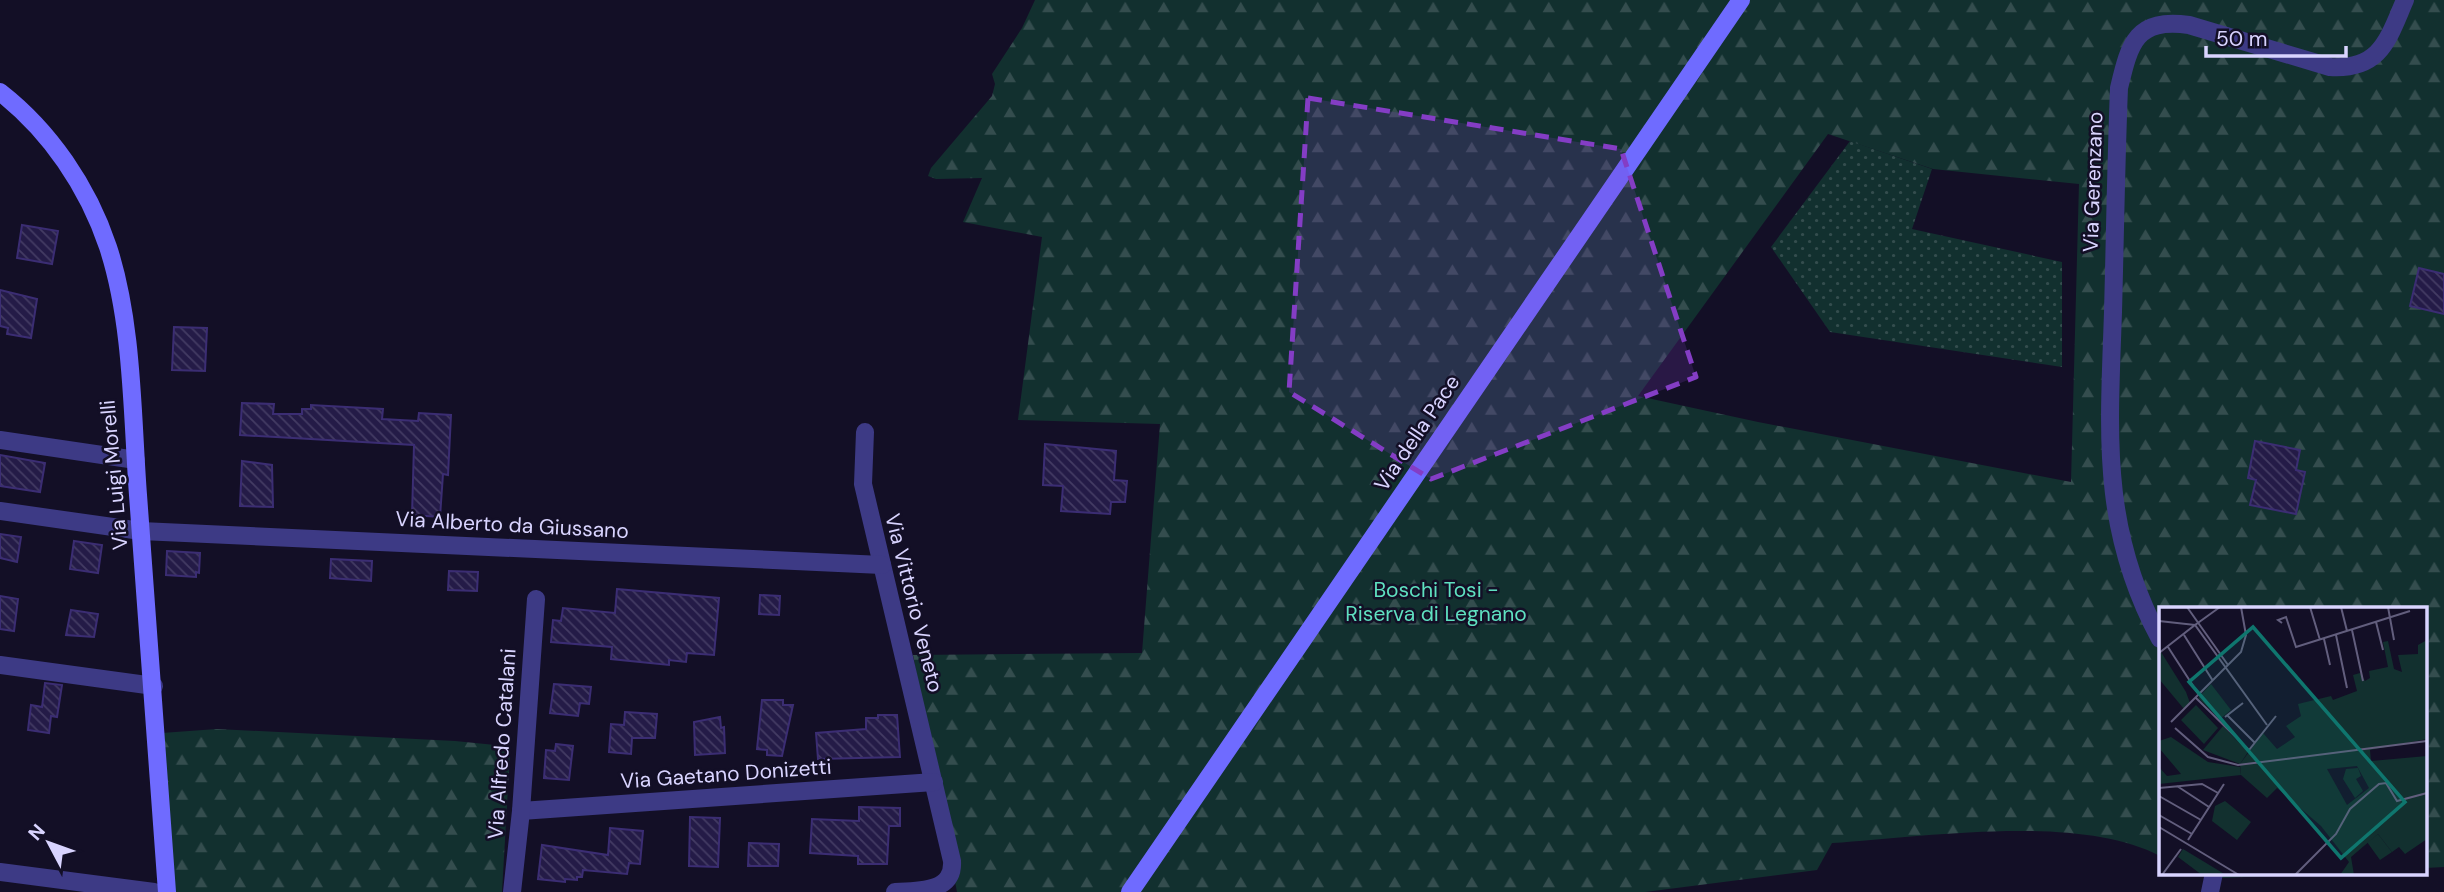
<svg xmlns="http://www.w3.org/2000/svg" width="2444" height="892" viewBox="0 0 2444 892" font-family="'DM Sans',sans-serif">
<defs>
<pattern id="grass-dots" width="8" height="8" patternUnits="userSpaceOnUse" patternTransform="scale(1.75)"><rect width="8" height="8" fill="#12302f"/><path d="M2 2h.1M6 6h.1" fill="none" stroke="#344d4e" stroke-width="1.8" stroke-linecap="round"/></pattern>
<pattern id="forest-firs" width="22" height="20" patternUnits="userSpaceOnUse" patternTransform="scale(1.75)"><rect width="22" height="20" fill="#12302f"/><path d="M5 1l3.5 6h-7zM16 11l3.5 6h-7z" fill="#344d4e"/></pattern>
<pattern id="building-back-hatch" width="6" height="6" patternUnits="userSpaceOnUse" patternTransform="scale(1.75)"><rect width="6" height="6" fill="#241b47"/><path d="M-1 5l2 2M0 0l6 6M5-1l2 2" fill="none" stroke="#433b63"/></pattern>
</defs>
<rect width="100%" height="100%" fill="#130f26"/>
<path fill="url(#grass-dots)" d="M1850,141L1932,169L1912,229L2062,262V367L1830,332L1771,247Z"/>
<g fill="url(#forest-firs)" fill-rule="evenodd">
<path d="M1035,0H2444V867L2425,868V608H2160V856C2078,813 1925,837 1832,843L1817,870L1645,892H957L913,655L1142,653L1160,424L1018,420L1042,237L963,222L982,178L936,179L928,176L931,168L992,96L995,84L992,74L1022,28ZM1828,134L1933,169L2079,184L2071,482L1758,422L1638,396Z"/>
<path d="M217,729L455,741L495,745L510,752L502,892H175L162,733Z"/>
<path d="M2181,873H2341L2221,878Z"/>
</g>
<g fill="url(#building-back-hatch)" stroke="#3b2d73" stroke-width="2">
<path d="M22,225L58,231L52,264L17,258Z"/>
<path d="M2419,268L2444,274V314L2410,306Z"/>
<path d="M0,290L37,299L31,338L7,334L8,328L0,326Z"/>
<path d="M174,327L207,328L205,371L172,370Z"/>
<path d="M242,403L274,404L273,414H302V409H311V405L383,409L382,419L418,421L419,413L451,415L448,475L443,474L440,517L412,515L414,445L240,435Z"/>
<path d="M2255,441L2300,450L2296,470L2305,472L2296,514L2250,505L2256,480L2248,478Z"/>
<path d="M1045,444L1116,451L1114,480L1127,481L1125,502H1111L1110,514L1061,511L1063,486L1043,485Z"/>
<path d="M0,455L45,463L40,492L0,486Z"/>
<path d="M242,461L272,465L273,507L240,506Z"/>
<path d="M0,534L21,537L17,562L0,558Z"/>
<path d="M74,541L102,545L98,573L70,569Z"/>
<path d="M167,551L200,553L199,573L196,572V577L166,575Z"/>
<path d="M331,559L372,561L371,581L330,578Z"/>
<path d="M449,571L478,572L477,591L448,590Z"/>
<path d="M617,589L719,598L714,655L687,653L686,662L669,660V665L611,659L612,647L551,642L553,620L561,621L563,608L615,613Z"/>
<path d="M760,595L780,596L779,615L759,614Z"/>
<path d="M0,596L18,599L14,631L0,629Z"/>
<path d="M71,610L98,614L94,637L66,635Z"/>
<path d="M45,683L62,685L57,717L51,716L49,733L28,730L31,705L42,707Z"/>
<path d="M554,684L591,687L589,704L580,703L578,716L550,713Z"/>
<path d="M762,700H783V705H793L782,756L767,755V750L757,749Z"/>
<path d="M625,712L657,714L655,738H632L631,754L609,752L611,724L624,725Z"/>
<path d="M878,715H897L900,757L818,759L816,733L866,729V718H878Z"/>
<path d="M720,717L721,728L724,727L725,753L695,755L694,722Z"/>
<path d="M556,744L573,746L569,780L544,778L546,750L555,751Z"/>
<path d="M859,807L900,808V826H889L887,864H858V856L810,853L812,819L859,821Z"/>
<path d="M690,817L720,818L718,867L689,866Z"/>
<path d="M610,828L643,831L640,864L629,863L627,874L583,870L582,877H577V880L565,879V882L538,879L542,845L608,855Z"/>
<path d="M749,843L779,844L778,866H748Z"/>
</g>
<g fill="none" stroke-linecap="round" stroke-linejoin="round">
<g stroke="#3d3a85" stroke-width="18">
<path d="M865,432L863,484L952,861C954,892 919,891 895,892"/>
<path d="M0,440L136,460"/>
<path d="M0,511L141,531L882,565"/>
<path d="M2160,639C2100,528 2109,433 2113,312C2115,237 2116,163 2119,88C2130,42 2136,18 2189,25L2330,67C2381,70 2388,39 2405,0"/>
<path d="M0,665L154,686"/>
<path d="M521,811L934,782"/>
<path d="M0,872L154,892"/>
<path d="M512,892L521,811L536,599"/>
<path d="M2210,892L2214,873"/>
</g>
<g stroke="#6f6bff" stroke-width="18">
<path d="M0,92C50,131 88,187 108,247C133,323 132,415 138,495C148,627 158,759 167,892"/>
<path d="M1130,892L1741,0"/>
</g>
</g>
<path fill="#843dc5" fill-opacity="0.2" stroke="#843dc5" stroke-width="5" stroke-dasharray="14 9" stroke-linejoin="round" d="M1308,98L1621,149L1696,377L1431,479L1289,392Z"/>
<g text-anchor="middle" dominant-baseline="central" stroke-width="5" stroke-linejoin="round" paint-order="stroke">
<g font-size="21" fill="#d9d4ff" stroke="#130f26">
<text transform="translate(2093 182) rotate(-88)">Via Gerenzano</text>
<text transform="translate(1417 433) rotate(-56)">Via della Pace</text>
<text transform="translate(114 475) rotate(-95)">Via Luigi Morelli</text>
<text transform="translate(512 525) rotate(3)">Via Alberto da Giussano</text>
<text transform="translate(914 603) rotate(76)">Via Vittorio Veneto</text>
<text transform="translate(502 744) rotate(-86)">Via Alfredo Catalani</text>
<text transform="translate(726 774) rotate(-4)">Via Gaetano Donizetti</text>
</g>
<g font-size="21" fill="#5fe0c0" stroke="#130f26">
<text x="1436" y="590">Boschi Tosi -<tspan x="1436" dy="24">Riserva di Legnano</tspan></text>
</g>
</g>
<g transform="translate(2159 607)">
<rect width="268" height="268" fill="#130f26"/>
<path d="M37,98L59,121L45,137L22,113ZM64,119L89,145L81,157L44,143ZM12,130L49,155L81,160L82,168L0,177V160L8,169L22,167L0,141V134ZM199,161L202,169L197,172L204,184L196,191L184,172L187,162ZM66,194L92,215L78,233L53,214L56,199ZM219,227L233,245L221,253L208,235ZM24,242L67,268H43L19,250Z" fill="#12302f"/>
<path d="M268,33V132L211,143L212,154L268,149V232L246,247L240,240L233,245L219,227L192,250L195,268H181L190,255L162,219L118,181L108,191L82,168L81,157L104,126L118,142L136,130L127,119L142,109L139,97L172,89L174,93L198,84L194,68L201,66L206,74L211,71L210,64L229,60L224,35L229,34L235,62L243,65L239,48L259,47V38ZM198,159L210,181L188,198L168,162ZM2,45L27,85L31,96L25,102L0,72ZM52,77L72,103L61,112L39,91Z" fill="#12302f" fill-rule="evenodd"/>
<path fill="none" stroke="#625e7d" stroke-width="2" d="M28,0L69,58M151,0L161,33M182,0L188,24M229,0L235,33M0,14L36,18L61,0M217,15L224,43M123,16L119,13L127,10L137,40L251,4M193,23L204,74M25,28L54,74M177,28L188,81M165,32L171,58M9,40L40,88M0,46L36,18L108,118M37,91L90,143L117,109M68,108L96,136M66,110L84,96M12,115L82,45L87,28L82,0M16,121L49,150L79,158L268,134M18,179L50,200M0,181L43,177L59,186M0,189L42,213M0,208L33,227M0,220L80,268M29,233L65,177M3,268L22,242M136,268L177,227L191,202L220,177L227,176L238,194L268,186"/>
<path fill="#0f766e" fill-opacity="0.15" stroke="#0f766e" stroke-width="3.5" d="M94,20L246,195L182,251L30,75Z"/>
<rect width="268" height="268" fill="none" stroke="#d9d4ff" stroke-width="3.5"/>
</g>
<g transform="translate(49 843) rotate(311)" stroke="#130f26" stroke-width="5" paint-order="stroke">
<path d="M0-5L12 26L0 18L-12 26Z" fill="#d9d4ff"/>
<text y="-10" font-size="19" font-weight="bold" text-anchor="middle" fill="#d9d4ff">N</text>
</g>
<path d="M2206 46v10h140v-10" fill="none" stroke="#d9d4ff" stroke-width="3.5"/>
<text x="2216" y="46" font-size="21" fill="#d9d4ff" stroke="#130f26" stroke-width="5" paint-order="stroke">50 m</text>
</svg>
